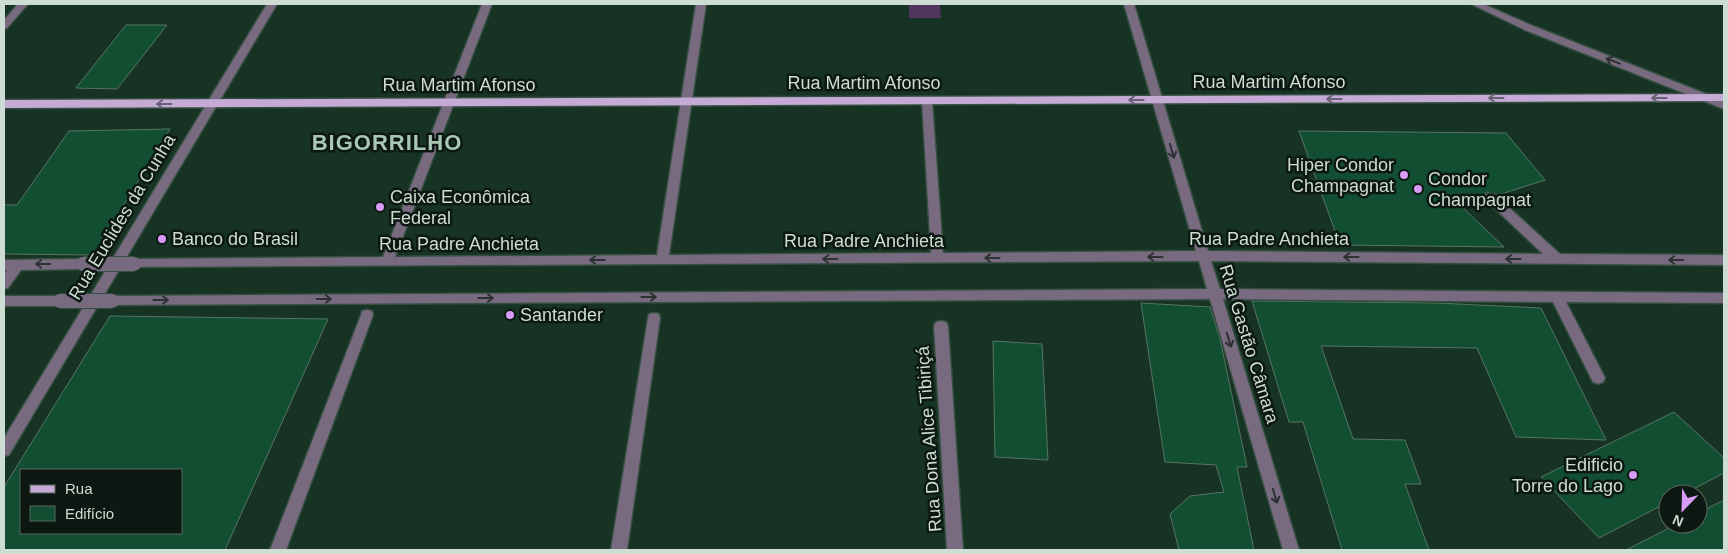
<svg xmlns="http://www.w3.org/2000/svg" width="1728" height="554" viewBox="0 0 1728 554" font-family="Arial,sans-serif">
<rect width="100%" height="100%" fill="#173324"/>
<path fill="#51355f" d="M909,4H940L941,18H909Z"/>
<g fill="#124e31" stroke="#577563" fill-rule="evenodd">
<path d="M126,25H167L117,89L76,88Z"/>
<path d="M170,129L123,206H126L94,255L4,254V205H17L69,131Z"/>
<path d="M1299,131L1506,133L1545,180L1498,195L1486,192L1483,199L1460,205L1504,247L1340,245Z"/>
<path d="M1252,301L1437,303L1541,308L1606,440L1516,437L1477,348L1321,346L1353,439L1405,440L1421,484H1405L1429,550H1342L1303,422H1289Z"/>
<path d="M1141,303L1210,307L1220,339L1247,467H1237L1254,550H1179L1170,514L1190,496L1224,492L1216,465L1165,462Z"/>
<path d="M110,316L328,319L225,550H4V487ZM21,470H181V533H21Z"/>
<path d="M993,341L1042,344L1048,460L995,457Z"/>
<path d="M1674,412L1724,458V473L1684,494H1668V502L1599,538L1541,477Z"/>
<path d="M1724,500V550H1626L1677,524H1698V513Z"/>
</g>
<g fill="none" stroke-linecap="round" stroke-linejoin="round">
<defs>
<g id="minor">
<path d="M18,4H28L7,28L4,29V20Z"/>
<path d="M267,4H277L9,455L4,456V438Z"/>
<path d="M482,4H492L395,257L657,255L696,4H706L669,255L931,253L922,101L927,97L932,101L943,253L1196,251L1124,4H1134L1208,251L1543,254L1486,200L1484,197L1486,194H1494L1560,254L1724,255V265L1211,261L1220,289L1724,293V303L1566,302L1605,378L1603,382L1598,384L1593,382L1553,302L1223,299L1299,550H1283L1210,299L107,305L106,301L107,297L112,296L1207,289L1199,261L130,267L128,264L130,261L134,259L383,257Z"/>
<path d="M1471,4H1483L1533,26L1724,101V109L1525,30Z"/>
<path d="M83,259L87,261L89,264L87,267L83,269L21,270L8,288L4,289V274L7,270H4V260Z"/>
<path d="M4,296H60L65,297L66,301L65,305L60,306H4Z"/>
<path d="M367,310L372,311L373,315L286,550H270L361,315L362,311Z"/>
<path d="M654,313L659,314L660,318L627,550H611L648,318L649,314Z"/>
<path d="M941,321L946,322L948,326L963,550H947L934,326L936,322Z"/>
</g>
<path id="major" d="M1724,94V101L4,108V100Z"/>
</defs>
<use href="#minor" stroke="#344e40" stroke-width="3"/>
<use href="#major" stroke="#344e40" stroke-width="3"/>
<use href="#minor" fill="#786b80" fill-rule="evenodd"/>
<use href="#major" fill="#c5aad5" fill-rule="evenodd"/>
<defs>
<g id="minor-bridge">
<path d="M83,264H134"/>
<path d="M60,301H112"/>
</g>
</defs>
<use href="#minor-bridge" stroke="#344e40" stroke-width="16" stroke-linecap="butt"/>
<use href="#minor-bridge" stroke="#786b80" stroke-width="14"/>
</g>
<defs><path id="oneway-shaft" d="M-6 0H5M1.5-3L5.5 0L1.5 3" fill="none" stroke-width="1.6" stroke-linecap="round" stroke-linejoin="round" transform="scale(1.25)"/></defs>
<g stroke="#2c3132">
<use href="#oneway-shaft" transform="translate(1613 61) rotate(-159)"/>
<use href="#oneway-shaft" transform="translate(1172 151) rotate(73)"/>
<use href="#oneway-shaft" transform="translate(1155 257) rotate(180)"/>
<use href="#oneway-shaft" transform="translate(1351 257) rotate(-180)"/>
<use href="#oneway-shaft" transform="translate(992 258) rotate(180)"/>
<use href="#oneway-shaft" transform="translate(830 259) rotate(180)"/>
<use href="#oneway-shaft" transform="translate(1513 259) rotate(-180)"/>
<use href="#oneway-shaft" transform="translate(597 260) rotate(180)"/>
<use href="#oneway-shaft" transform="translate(1676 260) rotate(-180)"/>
<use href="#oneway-shaft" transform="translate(43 264) rotate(180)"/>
<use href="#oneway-shaft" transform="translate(649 297)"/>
<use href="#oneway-shaft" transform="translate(486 298)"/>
<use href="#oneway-shaft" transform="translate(324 299)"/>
<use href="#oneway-shaft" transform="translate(161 300)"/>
<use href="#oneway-shaft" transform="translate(1229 340) rotate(73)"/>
<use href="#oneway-shaft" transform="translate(1275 496) rotate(73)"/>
</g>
<g stroke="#686173">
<use href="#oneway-shaft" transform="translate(1496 98) rotate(180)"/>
<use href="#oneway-shaft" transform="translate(1659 98) rotate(180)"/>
<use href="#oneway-shaft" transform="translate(1334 99) rotate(180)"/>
<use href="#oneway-shaft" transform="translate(1136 100) rotate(180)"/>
<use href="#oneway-shaft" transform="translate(164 104) rotate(180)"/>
</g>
<g fill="#d89bf8" stroke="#0c1811" stroke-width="2">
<circle cx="1404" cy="175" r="5"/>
<circle cx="1418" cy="189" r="5"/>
<circle cx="380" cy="207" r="5"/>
<circle cx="162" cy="239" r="5"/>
<circle cx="510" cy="315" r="5"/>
<circle cx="1633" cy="475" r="5"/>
</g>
<g text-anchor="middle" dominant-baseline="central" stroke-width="5" stroke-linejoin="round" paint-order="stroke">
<g font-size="18" fill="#cdddd3" stroke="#0c1811">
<text x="1269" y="82">Rua Martim Afonso</text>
<text x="864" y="83">Rua Martim Afonso</text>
<text x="459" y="85">Rua Martim Afonso</text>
<text transform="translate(122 217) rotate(-59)">Rua Euclides da Cunha</text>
<text x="1269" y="239">Rua Padre Anchieta</text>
<text x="864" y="241">Rua Padre Anchieta</text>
<text x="459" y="244">Rua Padre Anchieta</text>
<text transform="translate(1249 344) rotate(73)">Rua Gastão Câmara</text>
<text transform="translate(929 439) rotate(-94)">Rua Dona Alice Tibiriçá</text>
</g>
<g font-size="18" fill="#cdddd3" stroke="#0c1811" text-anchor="start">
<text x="1394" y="165" text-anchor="end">Hiper Condor<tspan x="1394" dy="21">Champagnat</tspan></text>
<text x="1428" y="179">Condor<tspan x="1428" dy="21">Champagnat</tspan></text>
<text x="390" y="197">Caixa Econômica<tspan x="390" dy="21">Federal</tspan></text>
<text x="172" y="239">Banco do Brasil</text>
<text x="520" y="315">Santander</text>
<text x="1623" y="465" text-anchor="end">Edificio<tspan x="1623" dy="21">Torre do Lago</tspan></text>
</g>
<g font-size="22" font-weight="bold" letter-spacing="1" fill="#a8c8b4" stroke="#0c1811">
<text x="387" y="142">BIGORRILHO</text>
</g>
</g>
<rect width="1728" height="554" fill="none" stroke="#cdddd3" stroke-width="10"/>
<rect x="20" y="469" width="162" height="65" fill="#0c1811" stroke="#59675f"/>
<rect x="30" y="485" width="25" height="8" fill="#c5aad5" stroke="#59675f"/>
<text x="65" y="494" font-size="15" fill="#cdddd3">Rua</text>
<rect x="30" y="506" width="25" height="15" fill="#124e31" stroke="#59675f"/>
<text x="65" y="519" font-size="15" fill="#cdddd3">Edifício</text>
<g transform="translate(1683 509) rotate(203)"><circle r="24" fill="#0c1811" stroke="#59675f"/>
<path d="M0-4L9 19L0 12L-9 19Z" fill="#d89bf8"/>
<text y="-8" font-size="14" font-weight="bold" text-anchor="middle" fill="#cdddd3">N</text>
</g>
</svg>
